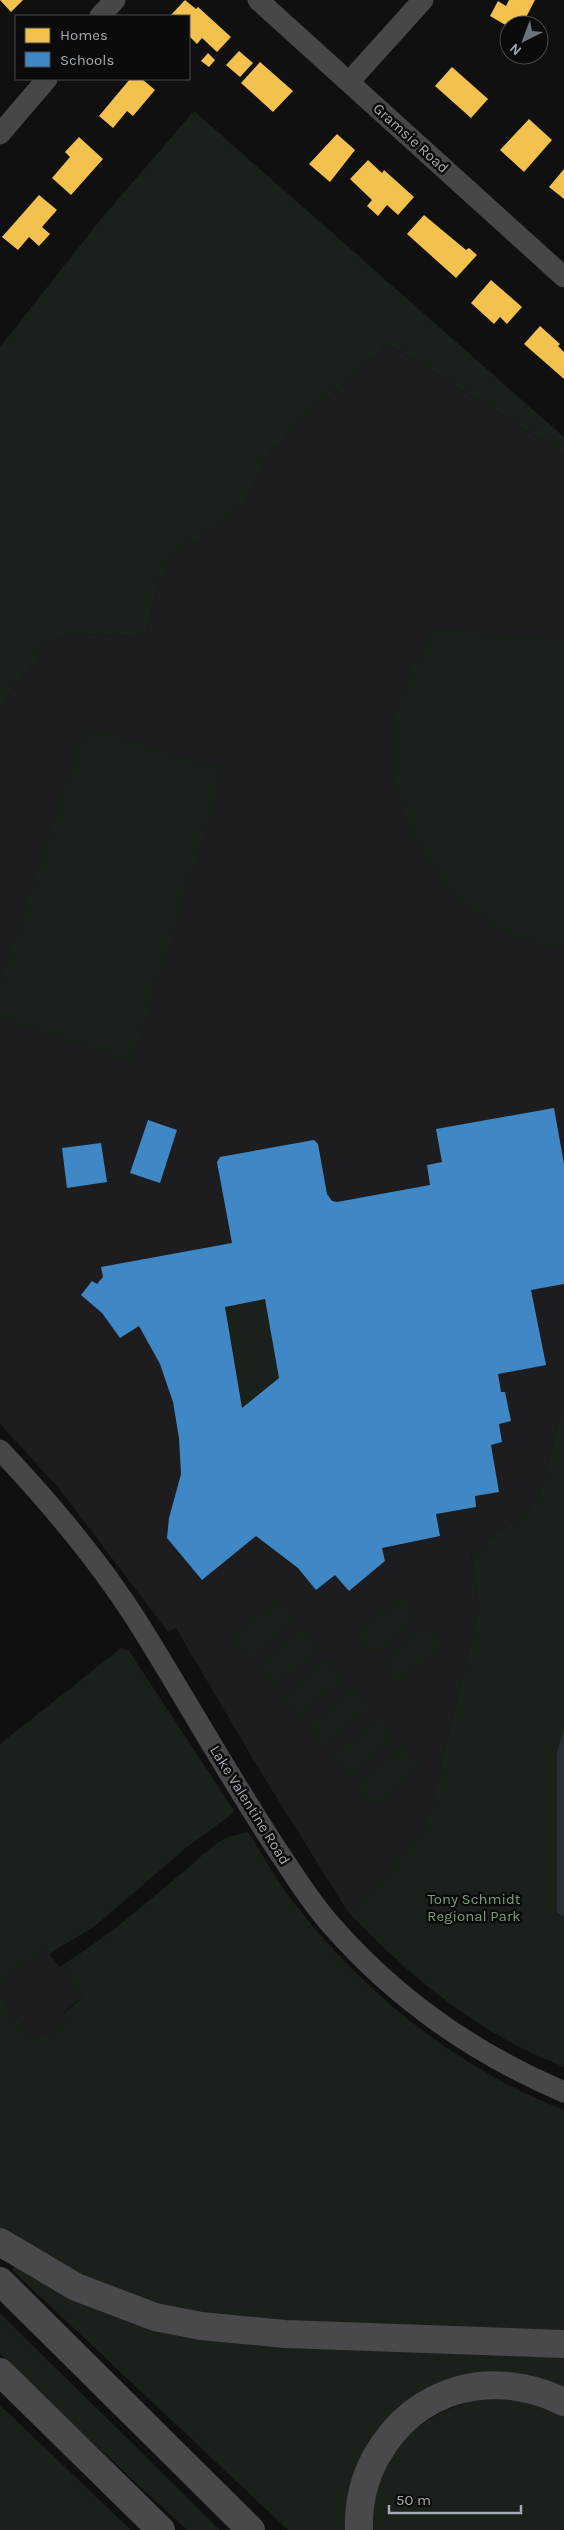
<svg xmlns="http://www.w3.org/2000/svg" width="564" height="2530" font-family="Karla,sans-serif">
	<rect width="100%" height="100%" fill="#101011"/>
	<path fill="#1d1d1f" d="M 388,344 L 564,454 L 564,1400 L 539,1495 L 530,1507 L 471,1554 L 479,1606 L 426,1829 L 348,1912 L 260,1771 L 176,1628 L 168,1632 L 58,1487 L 0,1424 L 0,707 L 47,646 L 73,633 L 134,637 L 146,632 L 157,588 L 167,567 L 186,547 L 206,535 L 245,504 L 268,454 Z
		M 45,1949 L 84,1996 L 64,2012 L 67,2017 L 43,2037 L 39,2033 L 33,2037 L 0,1997 L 0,1986 Z"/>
	<path fill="#1a211b" d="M 194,111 L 564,437 L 564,454 L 388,344 L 268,454 L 245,504 L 230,521 L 186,547 L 167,567 L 157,588 L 146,632 L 134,637 L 73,633 L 47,646 L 0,707 L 0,347 L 101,219 Z
		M 434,627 L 564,640 L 564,950 C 454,936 380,828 395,721 C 399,687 417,657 434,627 Z
		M 84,725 L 226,769 L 133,1063 L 0,1019 L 0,981 Z
		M 265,1299 L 279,1378 L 242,1408 L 225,1307 Z
		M 564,1400 L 564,2067 C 480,2035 409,1976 348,1912 L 426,1828 L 479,1606 L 471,1554 L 530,1507 L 539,1495 Z
		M 402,1594 L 421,1616 L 373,1657 L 354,1634 Z
		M 278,1598 L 297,1620 L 249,1661 L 230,1638 Z
		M 427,1623 L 446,1645 L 398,1686 L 379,1664 Z
		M 303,1627 L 322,1649 L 274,1690 L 255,1667 Z
		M 121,1648 L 129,1651 L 235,1812 L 187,1847 L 95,1926 L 49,1954 L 45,1950 L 0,1986 L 0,1744 Z
		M 328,1656 L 347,1679 L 299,1719 L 280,1697 Z
		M 354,1686 L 373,1708 L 324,1749 L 305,1726 Z
		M 379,1715 L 398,1738 L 349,1778 L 331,1756 Z
		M 403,1745 L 422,1767 L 374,1808 L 355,1785 Z
		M 248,1832 C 264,1857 279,1885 298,1908 C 367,1996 459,2069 564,2110 L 564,2338 L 154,2312 L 0,2237 L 0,1997 L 33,2037 L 39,2032 L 43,2037 L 67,2017 L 64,2013 L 83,1997 L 59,1967 C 116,1932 166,1886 217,1843 L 228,1837 Z
		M 15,2267 L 47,2286 L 73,2298 L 564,2354 L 564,2394 L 540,2384 L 411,2408 L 349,2530 L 288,2530 L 12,2270 Z
		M 0,2313 L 220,2530 L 187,2530 L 55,2408 L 0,2354 Z
		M 478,2399 C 515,2399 530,2400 564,2416 L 564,2530 L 369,2530 C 370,2485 394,2438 435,2416 C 448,2408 463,2404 478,2399 Z
		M 0,2406 L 4,2409 L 131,2530 L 0,2530 Z"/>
	<path fill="#263034" d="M 564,1729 L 564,1917 L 557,1912 L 557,1752 Z"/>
	<path fill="#f2c14e" d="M 0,0 L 23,0 L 11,12 Z
		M 185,0 L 196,9 L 198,7 L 231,37 L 217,52 L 202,38 L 197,44 L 189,36 L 189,16 L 170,16 Z
		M 509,0 L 535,0 L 522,25 L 509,27 L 490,16 L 498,1 L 506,6 Z
		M 239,51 L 253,63 L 240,77 L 226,65 Z
		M 208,53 L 215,60 L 209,67 L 201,61 Z
		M 260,62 L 293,91 L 273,112 L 241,83 Z
		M 452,67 L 488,99 L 471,118 L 435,86 Z
		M 130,79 L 142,79 L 155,90 L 133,116 L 127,111 L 113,128 L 99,116 Z
		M 529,119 L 552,140 L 524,172 L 500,150 Z
		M 337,134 L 355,150 L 330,182 L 309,164 Z
		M 79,137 L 103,159 L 71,195 L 52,178 L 70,157 L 65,152 Z
		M 368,160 L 382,173 L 384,170 L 414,197 L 398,215 L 387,205 L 378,216 L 367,206 L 372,200 L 350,179 Z
		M 564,169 L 564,199 L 549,187 Z
		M 39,195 L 57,210 L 42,227 L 50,234 L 39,246 L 29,237 L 18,250 L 2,237 Z
		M 424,215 L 466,250 L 469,248 L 477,255 L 456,278 L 407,234 Z
		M 491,280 L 522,307 L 507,324 L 500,317 L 494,324 L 471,303 Z
		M 540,326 L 560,344 L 558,346 L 564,352 L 564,379 L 524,344 Z"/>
	<path fill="#3f88c5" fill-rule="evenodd" d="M 554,1108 L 564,1164 L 564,1284 L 531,1290 L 546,1365 L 498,1374 L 501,1392 L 505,1392 L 511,1421 L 499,1424 L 502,1442 L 491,1445 L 499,1492 L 475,1496 L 476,1507 L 436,1514 L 440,1536 L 382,1548 L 385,1561 L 349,1591 L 335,1575 L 316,1590 L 298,1568 L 256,1536 L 202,1580 L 167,1538 L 169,1518 L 181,1474 L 179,1438 L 173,1402 L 160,1364 L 139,1326 L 120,1338 L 102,1313 L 81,1295 L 92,1281 L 97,1284 L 103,1277 L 101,1267 L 232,1243 L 217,1162 L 220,1157 L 314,1140 L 318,1144 L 327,1194 L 332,1201 L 337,1202 L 430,1185 L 427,1165 L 442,1162 L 436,1129 ZM 265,1299 L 279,1378 L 242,1408 L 225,1307 Z
		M 148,1120 L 177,1130 L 160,1183 L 130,1173 Z
		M 101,1143 L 107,1182 L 67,1188 L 62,1148 Z"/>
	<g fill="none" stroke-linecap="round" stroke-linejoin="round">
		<path stroke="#454749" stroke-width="21" d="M 258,0 L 564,277
			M 100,16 L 115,0
			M 349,82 L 423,0
			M 0,134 L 47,79
			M 0,1450 C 51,1504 100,1562 139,1624 C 186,1699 229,1777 278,1851 C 295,1876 311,1903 332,1926 C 395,1998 475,2054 564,2092"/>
		<path stroke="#47494b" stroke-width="28" d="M 0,2242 L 76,2287 L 155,2317 L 201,2326 L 285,2334 L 564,2344
			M 0,2281 L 251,2530
			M 0,2372 L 161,2530
			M 359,2530 C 358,2504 364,2479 376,2457 C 416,2386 493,2368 564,2402"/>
	</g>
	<g text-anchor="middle" stroke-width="5" stroke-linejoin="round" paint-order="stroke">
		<g font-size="15" fill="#a1a9b2" stroke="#0b0b0c">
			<text transform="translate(411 138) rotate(42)" y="5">Gramsie Road</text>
			<text transform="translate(250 1805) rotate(58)" y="5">Lake Valentine Road</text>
		</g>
		<g font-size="15" fill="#7c9e77" stroke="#0b0b0c">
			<text x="474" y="1904">Tony Schmidt<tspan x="474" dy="17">Regional Park</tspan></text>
		</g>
	</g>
	<rect x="15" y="15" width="175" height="65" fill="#0b0b0c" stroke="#474a4e"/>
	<rect x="25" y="28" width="25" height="15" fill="#f2c14e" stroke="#474a4e"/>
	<text x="60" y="40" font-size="15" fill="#a1a9b2">Homes</text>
	<rect x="25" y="52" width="25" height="15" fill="#3f88c5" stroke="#474a4e"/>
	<text x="60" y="65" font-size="15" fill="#a1a9b2">Schools</text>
	<g transform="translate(524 40) rotate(222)"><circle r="24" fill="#0b0b0c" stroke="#474a4e"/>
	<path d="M0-4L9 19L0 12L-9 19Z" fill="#6e737a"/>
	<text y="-8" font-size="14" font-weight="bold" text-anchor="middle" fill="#a1a9b2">N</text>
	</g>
	<path d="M389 2505v8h132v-8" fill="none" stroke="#a1a9b2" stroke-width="2.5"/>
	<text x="396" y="2505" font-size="15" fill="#a1a9b2" stroke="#0b0b0c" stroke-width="4" paint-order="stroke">50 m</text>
</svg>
